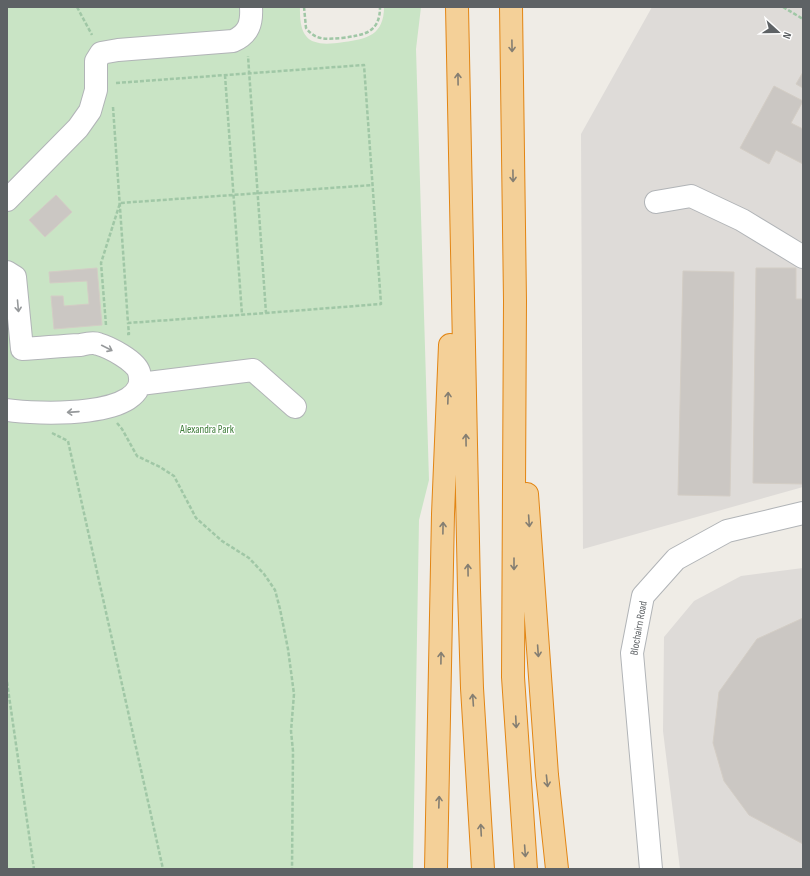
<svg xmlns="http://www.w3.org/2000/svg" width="810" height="876" font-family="'Sofia Sans Condensed',sans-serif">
	<rect width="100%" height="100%" fill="#efece6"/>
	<path fill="#dedbd8" d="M 652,7 L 803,7 L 803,487 L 583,549 L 581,134 Z
		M 803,568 L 803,869 L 680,869 L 663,731 L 664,637 L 694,601 L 741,576 Z"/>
	<path fill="#c9e4c5" d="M 7,7 L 300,7 C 299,42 312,47 344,42 C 367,39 384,35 384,7 L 421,7 L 416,49 L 429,480 L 419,520 L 413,869 L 7,869 Z"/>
	<path fill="#cbc7c3" stroke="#d3cdc5" d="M 803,72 L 803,88 L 796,84 Z
		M 774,86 L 803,101 L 791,123 L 803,129 L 803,164 L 776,150 L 769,164 L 740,148 Z
		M 56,195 L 72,212 L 45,237 L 29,220 Z
		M 97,268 L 102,325 L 54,329 L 51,296 L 63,296 L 64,306 L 89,304 L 87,281 L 50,283 L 49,272 Z
		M 756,268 L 796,268 L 796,299 L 803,299 L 803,484 L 753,483 Z
		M 683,271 L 734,272 L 730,496 L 678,495 Z
		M 803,618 L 803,844 L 749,815 L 724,781 L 713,743 L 719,692 L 757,639 Z"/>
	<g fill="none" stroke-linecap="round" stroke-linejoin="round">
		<defs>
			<path id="minor" d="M 7,200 L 78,128 L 90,111 L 96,90 L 96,61 L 101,53 L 118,50 L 233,41 C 249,34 252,23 251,7
				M 656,202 L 691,196 L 742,220 L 803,257
				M 7,272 L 15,277 L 22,349 C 41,348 60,346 80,345 C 85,344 93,342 98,344 C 109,347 136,361 139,372 C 153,420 33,414 7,410
				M 140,384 L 253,370 L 295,407
				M 651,869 L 632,653 L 643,596 L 676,559 L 727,531 L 803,513"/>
			<path id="highway" d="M 457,7 L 469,590 L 472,688 L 483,869
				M 511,7 L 515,301 L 513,677 L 526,869
				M 527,494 L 547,775 L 557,869
				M 436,869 L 443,514 L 450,345"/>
		</defs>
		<use href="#minor" stroke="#b1b4b7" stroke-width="24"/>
		<use href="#highway" stroke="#e28513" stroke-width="24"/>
		<path stroke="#a0c7a6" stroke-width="2.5" stroke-dasharray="4 2" stroke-linecap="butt" d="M 77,7 L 92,35
			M 304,7 L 306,28 C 316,41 327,39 342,38 C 364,35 380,33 380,7
			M 783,7 L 803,19
			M 225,75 L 242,315
			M 116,83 L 364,65 L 381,304 L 266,313
			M 113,107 L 128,323 L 266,313 L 248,56
			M 106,325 L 101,263 L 120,203 L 373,185
			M 127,334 L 129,334 L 128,323
			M 117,423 L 122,429 L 137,456 L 160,467 L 174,476 L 196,518 L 222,541 L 249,558 L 264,574 L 275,590 L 280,609 L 288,649 L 294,694 L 291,731 L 293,751 L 292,869
			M 52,433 L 68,441 L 163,869
			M 7,682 L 34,869"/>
		<use href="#minor" stroke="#fff" stroke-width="22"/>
		<use href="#highway" stroke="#f4d098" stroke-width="22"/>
	</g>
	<defs><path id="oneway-shaft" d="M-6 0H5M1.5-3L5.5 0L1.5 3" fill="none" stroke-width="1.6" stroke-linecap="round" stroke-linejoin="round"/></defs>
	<g stroke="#847e72">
		<use href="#oneway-shaft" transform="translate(512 46) rotate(89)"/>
		<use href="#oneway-shaft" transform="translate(458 79) rotate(-91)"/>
		<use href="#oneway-shaft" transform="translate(513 176) rotate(89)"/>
		<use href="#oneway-shaft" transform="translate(448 398) rotate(-88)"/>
		<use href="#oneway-shaft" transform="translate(466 440) rotate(-91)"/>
		<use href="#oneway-shaft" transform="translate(529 521) rotate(86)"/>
		<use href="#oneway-shaft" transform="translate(443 528) rotate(-89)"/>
		<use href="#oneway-shaft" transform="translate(514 564) rotate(90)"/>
		<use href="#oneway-shaft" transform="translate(468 570) rotate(-91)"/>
		<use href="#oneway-shaft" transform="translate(538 651) rotate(86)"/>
		<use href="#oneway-shaft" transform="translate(441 658) rotate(-89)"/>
		<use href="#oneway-shaft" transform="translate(473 700) rotate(-94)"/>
		<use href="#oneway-shaft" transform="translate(516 722) rotate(87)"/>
		<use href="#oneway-shaft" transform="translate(547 781) rotate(84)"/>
		<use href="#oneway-shaft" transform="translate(439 802) rotate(-88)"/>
		<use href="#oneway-shaft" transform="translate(481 830) rotate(-93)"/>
		<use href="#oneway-shaft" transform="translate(525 851) rotate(86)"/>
	</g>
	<g stroke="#96999b">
		<use href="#oneway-shaft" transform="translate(18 306) rotate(85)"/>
		<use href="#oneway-shaft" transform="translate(107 348) rotate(27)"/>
		<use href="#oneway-shaft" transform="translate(73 412) rotate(176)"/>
	</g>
	<g text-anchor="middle" stroke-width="3" stroke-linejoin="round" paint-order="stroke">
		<g font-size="11" fill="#417f3c" stroke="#fff">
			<text x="207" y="433">Alexandra Park</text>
		</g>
		<g font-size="11" fill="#5e6265" stroke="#fff">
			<text transform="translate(638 628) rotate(-80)" y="4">Blochairn Road</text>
		</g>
	</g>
	<rect width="810" height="876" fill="none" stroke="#5e6265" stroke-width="16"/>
	<g transform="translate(778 32) rotate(111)" stroke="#ffffff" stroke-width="3" paint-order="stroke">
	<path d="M0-3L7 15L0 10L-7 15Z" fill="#5e6265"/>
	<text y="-6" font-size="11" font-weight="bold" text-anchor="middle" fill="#5e6265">N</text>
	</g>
</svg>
